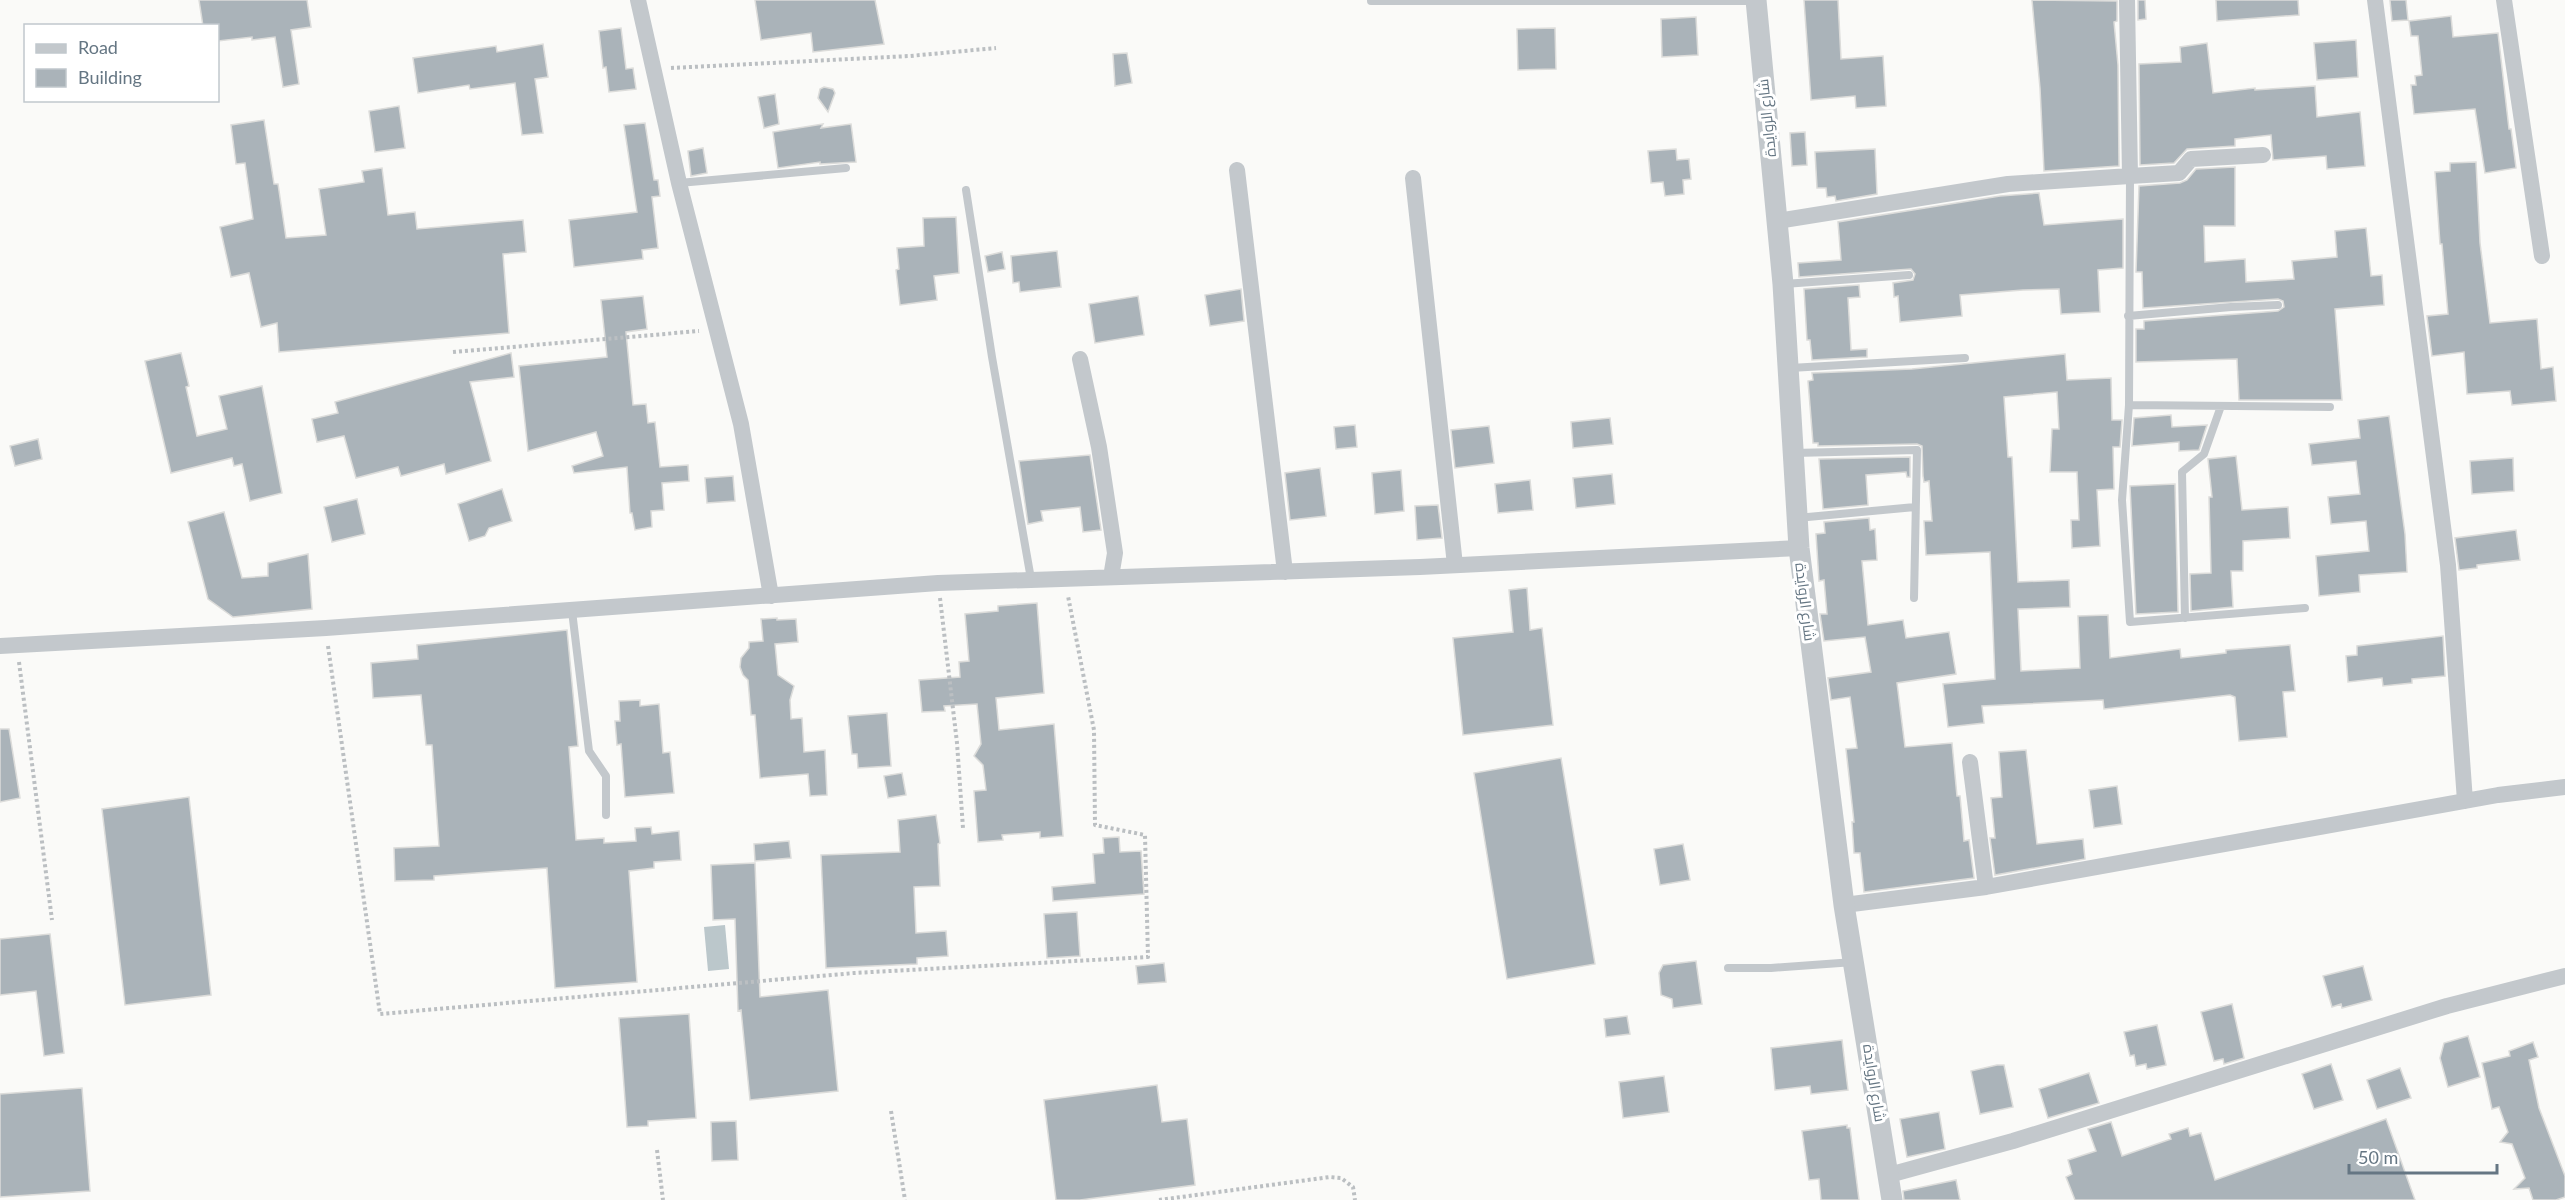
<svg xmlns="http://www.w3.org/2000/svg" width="2565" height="1200" font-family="Lato,Cairo,sans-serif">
	<rect width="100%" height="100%" fill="#fafaf8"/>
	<path fill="#bbc7cb" d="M 725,925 L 729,969 L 708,971 L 704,927 Z"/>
	<path fill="#aab3b9" stroke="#dcdcda" stroke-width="1.5" d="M 199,0 L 307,0 L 311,27 L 291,30 L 299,84 L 283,87 L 275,37 L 252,40 L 252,37 L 218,41 L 218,26 L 203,26 Z
		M 755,0 L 875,0 L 884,44 L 813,52 L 811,33 L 761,40 Z
		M 1804,0 L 1838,0 L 1841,59 L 1883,56 L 1886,106 L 1856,108 L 1855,96 L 1811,100 Z
		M 2032,0 L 2117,1 L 2117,21 L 2114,22 L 2118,65 L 2119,166 L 2044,171 L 2040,88 Z
		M 2138,0 L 2145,0 L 2146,19 L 2138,20 Z
		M 2216,0 L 2298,0 L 2299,15 L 2217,21 Z
		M 2390,0 L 2406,0 L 2408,20 L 2392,21 Z
		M 2451,16 L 2453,37 L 2498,33 L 2509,129 L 2511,129 L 2516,168 L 2485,173 L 2475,109 L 2414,114 L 2411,85 L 2416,85 L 2415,76 L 2422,75 L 2418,36 L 2411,36 L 2409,21 Z
		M 1696,17 L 1698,55 L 1662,57 L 1661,19 Z
		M 621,28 L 626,69 L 633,68 L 636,89 L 609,92 L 606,67 L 603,68 L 599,31 Z
		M 1555,28 L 1556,69 L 1518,70 L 1517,29 Z
		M 2356,40 L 2358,77 L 2317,80 L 2314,43 Z
		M 2207,43 L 2213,93 L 2255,88 L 2255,90 L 2315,86 L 2317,117 L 2360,112 L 2365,166 L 2327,169 L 2326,156 L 2273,160 L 2271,135 L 2235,139 L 2235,146 L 2187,149 L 2174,163 L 2140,165 L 2139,64 L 2181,62 L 2180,47 Z
		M 543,44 L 548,77 L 535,79 L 543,133 L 522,135 L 515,83 L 470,89 L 469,85 L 418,93 L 413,58 L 496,46 L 497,52 Z
		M 1127,53 L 1132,83 L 1115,86 L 1113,54 Z
		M 824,87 L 833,89 L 835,93 L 828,112 L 818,98 L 820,89 Z
		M 775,94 L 779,124 L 764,128 L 758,97 Z
		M 399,106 L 405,148 L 375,152 L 369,111 Z
		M 264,120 L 274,184 L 278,184 L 286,238 L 326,235 L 319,189 L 364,182 L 362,171 L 382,168 L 388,215 L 415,212 L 417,229 L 523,220 L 526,252 L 503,254 L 509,333 L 279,352 L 277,323 L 261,327 L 249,273 L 231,277 L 220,227 L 253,219 L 245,163 L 236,164 L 231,125 Z
		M 645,123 L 654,180 L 658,180 L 660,196 L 652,197 L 658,248 L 642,250 L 643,259 L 574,267 L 569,220 L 637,212 L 624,125 Z
		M 823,124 L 821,128 L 851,124 L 856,162 L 820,164 L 820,162 L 778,168 L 773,132 Z
		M 1805,132 L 1807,165 L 1792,166 L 1790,133 Z
		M 703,148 L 707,173 L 691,176 L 688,151 Z
		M 1676,149 L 1677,160 L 1689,159 L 1691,179 L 1683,180 L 1684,194 L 1665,196 L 1663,182 L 1651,183 L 1648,151 Z
		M 1875,149 L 1877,194 L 1836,201 L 1835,196 L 1827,197 L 1826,188 L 1817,188 L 1815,152 Z
		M 2476,162 L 2480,243 L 2490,323 L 2537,319 L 2541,369 L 2553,367 L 2556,401 L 2512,405 L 2510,391 L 2467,394 L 2464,352 L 2432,356 L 2427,316 L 2448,314 L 2442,244 L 2440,244 L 2435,172 L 2450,171 L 2450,163 Z
		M 2235,167 L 2235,226 L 2204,226 L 2205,262 L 2245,259 L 2246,282 L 2294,279 L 2292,261 L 2337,257 L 2335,231 L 2366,228 L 2371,276 L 2382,275 L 2384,305 L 2335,309 L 2342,400 L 2239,400 L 2237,359 L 2136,362 L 2136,329 L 2144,329 L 2144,321 L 2278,311 L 2284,307 L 2283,301 L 2278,299 L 2143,308 L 2142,272 L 2136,272 L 2139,186 L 2180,183 L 2187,180 L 2196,169 Z
		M 2039,193 L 2044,225 L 2123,219 L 2123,268 L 2098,270 L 2100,312 L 2061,314 L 2059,289 L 2023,290 L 1960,295 L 1962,316 L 1900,322 L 1898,296 L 1894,297 L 1893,283 L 1913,280 L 1915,274 L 1911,269 L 1799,277 L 1798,263 L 1841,260 L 1838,222 L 2000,196 Z
		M 956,217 L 959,273 L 934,276 L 937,300 L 900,305 L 896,270 L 899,269 L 897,248 L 924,246 L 923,218 Z
		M 1057,251 L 1061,287 L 1020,292 L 1019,282 L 1013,283 L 1011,256 Z
		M 1002,252 L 1005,269 L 988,272 L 985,256 Z
		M 1859,285 L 1860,297 L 1848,298 L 1851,350 L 1867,349 L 1867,357 L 1812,360 L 1810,340 L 1807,340 L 1804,289 Z
		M 1241,289 L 1244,321 L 1210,326 L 1205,295 Z
		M 643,296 L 647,329 L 626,332 L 633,405 L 646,404 L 648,423 L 655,422 L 660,467 L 688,465 L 689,481 L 662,483 L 664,510 L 651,511 L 652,527 L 635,530 L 632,513 L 630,513 L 627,467 L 574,473 L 572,466 L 603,456 L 596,432 L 528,451 L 519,366 L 607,357 L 601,300 Z
		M 1138,296 L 1144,335 L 1095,343 L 1089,304 Z
		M 181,353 L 189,386 L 186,387 L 197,436 L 227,429 L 219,396 L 262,386 L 282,493 L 250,501 L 242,464 L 234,466 L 232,458 L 171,473 L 145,361 Z
		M 511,353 L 514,377 L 470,382 L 491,461 L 446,474 L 444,464 L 401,476 L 398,467 L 356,478 L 344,436 L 317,442 L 312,419 L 338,413 L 335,402 Z
		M 2065,354 L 2067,380 L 2111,378 L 2112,420 L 2122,420 L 2120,447 L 2113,447 L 2114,489 L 2097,490 L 2100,546 L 2072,548 L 2071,520 L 2079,520 L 2077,472 L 2050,472 L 2052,429 L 2059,429 L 2057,392 L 2004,397 L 2008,457 L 2012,457 L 2018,582 L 2069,580 L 2070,607 L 2018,609 L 2021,671 L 2080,668 L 2078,616 L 2108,615 L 2110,658 L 2180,649 L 2181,658 L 2226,653 L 2226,650 L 2290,645 L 2295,691 L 2283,692 L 2287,737 L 2239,741 L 2235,697 L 2230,695 L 2104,709 L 2103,700 L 1982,706 L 1984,723 L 1948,727 L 1943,684 L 1995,679 L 1990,552 L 1926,555 L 1924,521 L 1932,521 L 1929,481 L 1924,482 L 1923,476 L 1922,446 L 1917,444 L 1818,446 L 1818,443 L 1813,443 L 1808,381 L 1813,380 L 1812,373 L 1912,369 Z
		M 2171,415 L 2172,427 L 2207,425 L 2199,450 L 2179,451 L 2179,442 L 2132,446 L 2134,418 Z
		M 2389,416 L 2405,534 L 2407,572 L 2359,575 L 2360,592 L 2319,596 L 2316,556 L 2369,551 L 2366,521 L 2331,524 L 2328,497 L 2360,494 L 2356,461 L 2312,465 L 2309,444 L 2360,438 L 2358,420 Z
		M 1610,418 L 1613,444 L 1573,448 L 1571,422 Z
		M 1355,425 L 1357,447 L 1336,449 L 1334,427 Z
		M 1489,426 L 1494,463 L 1455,468 L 1451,430 Z
		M 38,439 L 42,459 L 15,466 L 10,446 Z
		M 1090,455 L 1101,530 L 1083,532 L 1080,507 L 1041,511 L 1043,521 L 1028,524 L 1019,461 Z
		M 2236,456 L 2242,510 L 2288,507 L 2290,538 L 2243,541 L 2243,571 L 2231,571 L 2233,607 L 2191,611 L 2190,574 L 2211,573 L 2209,497 L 2212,497 L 2208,459 Z
		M 1910,457 L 1910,477 L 1907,477 L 1906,472 L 1866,475 L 1868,505 L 1823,509 L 1819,459 Z
		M 2513,458 L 2514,491 L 2472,494 L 2470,461 Z
		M 1320,468 L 1326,516 L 1290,520 L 1285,473 Z
		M 1401,470 L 1404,511 L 1375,514 L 1372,473 Z
		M 1612,474 L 1615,504 L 1576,508 L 1573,478 Z
		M 733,476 L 735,501 L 707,503 L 705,478 Z
		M 1530,480 L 1533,510 L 1498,513 L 1495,484 Z
		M 2175,484 L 2178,612 L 2136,614 L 2130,486 Z
		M 502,489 L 512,521 L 489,528 L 485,536 L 469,541 L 458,504 Z
		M 357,499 L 365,534 L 332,542 L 324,507 Z
		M 1438,505 L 1442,538 L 1417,540 L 1415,506 Z
		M 224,512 L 242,578 L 268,576 L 268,563 L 308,554 L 312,609 L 233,617 L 208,599 L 188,522 Z
		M 1869,518 L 1870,530 L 1875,529 L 1877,560 L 1862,561 L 1868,625 L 1903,620 L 1906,638 L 1949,632 L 1956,674 L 1897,683 L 1905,747 L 1952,743 L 1957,796 L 1960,796 L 1964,841 L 1969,840 L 1974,878 L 1864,892 L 1860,853 L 1854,853 L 1852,822 L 1854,822 L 1846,749 L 1857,748 L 1850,697 L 1831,700 L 1828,678 L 1871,672 L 1865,637 L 1824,641 L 1820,614 L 1827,614 L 1824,580 L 1819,581 L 1816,534 L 1825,533 L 1824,522 Z
		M 2516,530 L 2520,560 L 2477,565 L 2477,568 L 2459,570 L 2455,538 Z
		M 1527,588 L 1530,630 L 1542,628 L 1553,725 L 1463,735 L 1453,638 L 1513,632 L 1509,590 Z
		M 1037,603 L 1044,693 L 996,698 L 999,730 L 1054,724 L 1063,836 L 1040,838 L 1040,832 L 1002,835 L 1003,840 L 978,842 L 974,791 L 986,790 L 983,765 L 974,756 L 981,744 L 977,704 L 944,706 L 945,711 L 922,712 L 919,680 L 960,677 L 959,662 L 969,661 L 965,614 L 998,611 L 998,606 Z
		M 777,618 L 777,620 L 796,619 L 798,642 L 775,644 L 778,675 L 794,686 L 790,700 L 791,719 L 802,718 L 804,752 L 825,750 L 827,795 L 810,796 L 808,774 L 760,778 L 755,715 L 751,715 L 748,680 L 743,675 L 740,667 L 741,658 L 749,648 L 749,642 L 763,641 L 761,619 Z
		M 567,630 L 578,746 L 569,747 L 576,840 L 604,838 L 604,843 L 636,841 L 635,828 L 651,827 L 652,834 L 679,831 L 681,860 L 654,862 L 654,868 L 629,871 L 637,982 L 555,988 L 547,868 L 434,876 L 434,880 L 395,881 L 394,848 L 439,846 L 432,745 L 426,745 L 421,695 L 373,698 L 371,663 L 418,659 L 417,645 Z
		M 2443,636 L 2445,676 L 2412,679 L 2412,683 L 2383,686 L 2382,678 L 2348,682 L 2346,656 L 2357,655 L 2357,646 Z
		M 640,700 L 640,706 L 659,704 L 663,753 L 670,752 L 674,793 L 625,797 L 621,744 L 617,745 L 615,721 L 620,721 L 619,701 Z
		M 887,713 L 891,766 L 858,768 L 857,754 L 852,754 L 848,716 Z
		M 0,729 L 9,729 L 20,798 L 0,802 Z
		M 2026,750 L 2037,844 L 2083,839 L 2085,859 L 1995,875 L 1990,838 L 1995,838 L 1991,798 L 2002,797 L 1999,752 Z
		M 1561,758 L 1595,964 L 1507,979 L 1474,773 Z
		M 902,773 L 906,795 L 888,798 L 884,776 Z
		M 2117,786 L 2122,824 L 2094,828 L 2089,790 Z
		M 189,797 L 211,995 L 125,1005 L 102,809 Z
		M 936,815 L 940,843 L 938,844 L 940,886 L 914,887 L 916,933 L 946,931 L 948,956 L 917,958 L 917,964 L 826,968 L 821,855 L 900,852 L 898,820 Z
		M 1119,837 L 1120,852 L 1141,851 L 1144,894 L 1053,901 L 1052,887 L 1095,883 L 1093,854 L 1104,853 L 1103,838 Z
		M 789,841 L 791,858 L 755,861 L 754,844 Z
		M 1683,844 L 1690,880 L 1660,885 L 1654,849 Z
		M 755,863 L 760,997 L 828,990 L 838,1091 L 750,1100 L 741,1010 L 738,1011 L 735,919 L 713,920 L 711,865 Z
		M 1077,912 L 1080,956 L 1047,958 L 1044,914 Z
		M 50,934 L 64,1053 L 44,1056 L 36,991 L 0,995 L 0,939 Z
		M 1696,961 L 1702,1004 L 1673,1008 L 1672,999 L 1661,995 L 1659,973 L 1663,965 Z
		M 1164,963 L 1166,982 L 1138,984 L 1136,966 Z
		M 2363,966 L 2372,1000 L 2342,1008 L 2341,1004 L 2332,1007 L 2323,976 Z
		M 2232,1004 L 2244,1058 L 2224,1064 L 2223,1059 L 2214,1061 L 2201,1012 Z
		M 689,1014 L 696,1118 L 648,1121 L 648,1126 L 627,1127 L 619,1018 Z
		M 1627,1016 L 1630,1034 L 1606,1037 L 1604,1019 Z
		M 2157,1025 L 2166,1065 L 2147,1069 L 2146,1064 L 2136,1066 L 2134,1055 L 2130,1056 L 2124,1032 Z
		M 2468,1036 L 2480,1077 L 2448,1087 L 2440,1058 L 2444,1043 Z
		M 1842,1040 L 1848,1090 L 1811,1094 L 1810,1086 L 1775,1090 L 1771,1048 Z
		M 2533,1042 L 2538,1057 L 2529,1060 L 2539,1108 L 2565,1176 L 2565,1197 L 2556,1200 L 2533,1200 L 2529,1188 L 2514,1189 L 2525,1178 L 2512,1144 L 2500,1142 L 2508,1132 L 2499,1107 L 2492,1109 L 2482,1063 L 2510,1056 L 2509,1051 Z
		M 2331,1064 L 2343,1100 L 2314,1109 L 2302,1074 Z
		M 1997,1065 L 2004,1065 L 2013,1107 L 1980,1114 L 1971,1071 Z
		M 2400,1068 L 2411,1098 L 2377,1109 L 2367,1080 Z
		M 2089,1073 L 2099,1103 L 2048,1118 L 2039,1089 Z
		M 1664,1076 L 1669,1112 L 1623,1118 L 1619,1082 Z
		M 1157,1085 L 1162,1122 L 1187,1119 L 1195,1185 L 1080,1200 L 1056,1200 L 1044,1100 Z
		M 82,1088 L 90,1191 L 0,1197 L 0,1094 Z
		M 1939,1112 L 1945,1149 L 1907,1157 L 1900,1119 Z
		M 2386,1119 L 2415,1200 L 2075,1200 L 2066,1177 L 2072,1174 L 2068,1160 L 2096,1151 L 2088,1129 L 2111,1122 L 2122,1156 L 2171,1139 L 2169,1134 L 2188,1128 L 2190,1136 L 2201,1133 L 2215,1180 Z
		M 736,1121 L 738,1160 L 712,1161 L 711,1122 Z
		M 1847,1125 L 1847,1128 L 1850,1128 L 1859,1200 L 1821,1200 L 1819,1179 L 1809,1180 L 1802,1131 Z
		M 1956,1180 L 1960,1200 L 1904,1200 L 1903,1191 Z"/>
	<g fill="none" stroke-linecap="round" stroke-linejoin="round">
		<path stroke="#bbbfc2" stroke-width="4" stroke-dasharray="3 3" stroke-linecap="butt" d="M 671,68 L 910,56 L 996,48
			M 453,352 L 699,331
			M 940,598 L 957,743 L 963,828
			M 328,646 L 380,1014 L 854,973 L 1148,957 L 1145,835 L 1095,825 L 1094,730 L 1068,596
			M 19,662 L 52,920
			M 891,1111 L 905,1200
			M 657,1150 L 663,1200
			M 1159,1200 L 1330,1177 L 1341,1178 L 1353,1187 L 1355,1200"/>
		<path stroke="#c3c8cc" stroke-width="8" d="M 1371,1 L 1756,1
			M 2130,176 L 2129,405 L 2122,500 L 2130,622 L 2305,608
			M 679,183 L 846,168
			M 966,190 L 992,357 L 1031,579
			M 1784,284 L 1909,275
			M 2128,316 L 2231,307 L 2278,305
			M 1790,368 L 1965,358
			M 2129,405 L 2330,407
			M 1794,453 L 1917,450 L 1914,598
			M 1797,518 L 1915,507
			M 572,611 L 589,751 L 606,776 L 606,815
			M 2185,618 L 2182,472 L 2204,454 L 2221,406
			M 1728,968 L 1771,968 L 1854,962"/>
		<path stroke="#c3c8cc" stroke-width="16" d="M 638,0 L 679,183 L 741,424 L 771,596
			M 2375,0 L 2448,565 L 2465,801
			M 2504,0 L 2542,256
			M 1237,170 L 1285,572
			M 2130,176 L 2179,173 L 2191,159 L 2263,155
			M 1413,178 L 1455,565
			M 1777,221 L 2008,184 L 2130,176 L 2127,0
			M 1080,359 L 1099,447 L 1115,553 L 1111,577
			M 0,646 L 326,628 L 938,583 L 1420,567 L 1799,548
			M 1970,762 L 1986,887
			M 1844,905 L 1986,887 L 2498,795 L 2565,787
			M 1889,1175 L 2013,1141 L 2447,1006 L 2565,976"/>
		<path stroke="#c3c8cc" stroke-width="21" d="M 1756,0 L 1783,284 L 1799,548 L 1844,905 L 1892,1200"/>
	</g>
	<g text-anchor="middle" stroke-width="6" stroke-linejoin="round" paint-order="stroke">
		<g font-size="15" fill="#657683" stroke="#fff">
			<text transform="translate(1767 118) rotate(-96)" y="5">شارع الروايدة</text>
			<text transform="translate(1805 602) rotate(83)" y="5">شارع الروايدة</text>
			<text transform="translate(1874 1083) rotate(81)" y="5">شارع الروايدة</text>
		</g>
	</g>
	<rect x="24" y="24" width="195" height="78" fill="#ffffff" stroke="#c1c8cd" stroke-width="1.5"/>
	<rect x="36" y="44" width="30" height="9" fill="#c3c8cc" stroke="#c1c8cd" stroke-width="1.5"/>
	<text x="78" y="54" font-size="18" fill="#657683">Road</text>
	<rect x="36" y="69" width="30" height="18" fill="#aab3b9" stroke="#c1c8cd" stroke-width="1.5"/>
	<text x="78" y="84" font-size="18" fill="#657683">Building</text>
	<path d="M2349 1164v9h148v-9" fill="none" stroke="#657683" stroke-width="3"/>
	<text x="2358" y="1164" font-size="18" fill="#657683" stroke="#ffffff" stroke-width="4.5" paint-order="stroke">50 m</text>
</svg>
